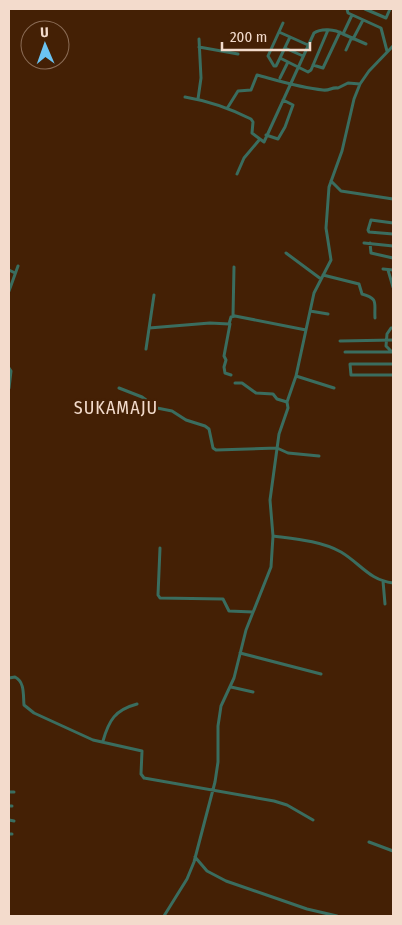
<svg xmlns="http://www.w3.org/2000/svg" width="402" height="925" font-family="'Fira Sans Condensed',sans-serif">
	<rect width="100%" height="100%" fill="#442005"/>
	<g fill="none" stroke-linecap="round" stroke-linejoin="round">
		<path stroke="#3a6d5f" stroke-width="3" d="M 347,9 L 348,13 L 381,28 L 387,51
			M 365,9 L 386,18 L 390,9
			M 279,32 L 308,45
			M 343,34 L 366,44
			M 290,37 L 280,58 L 308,72 L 311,70 L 328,30
			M 353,39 L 363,20
			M 199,47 L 238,54
			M 285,48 L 303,56
			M 346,50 L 351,39
			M 280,58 L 276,66 L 274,66 L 268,56 L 283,23
			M 313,65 L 323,68 L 340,32
			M 280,78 L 288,62
			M 185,97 C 209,101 229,108 251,119 L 253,122 L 252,133 L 264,142 L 314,33 C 321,28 335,29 343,34 L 352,15
			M 198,99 L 201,78 L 199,39
			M 228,107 L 238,91 L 251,90 L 257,75 C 279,81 301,88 323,90 C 330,91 331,87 338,88 L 348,83 L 360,84
			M 266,135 L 278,139 L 285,127 L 293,105 L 283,100
			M 237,174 L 244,158 L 260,139
			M 331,181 L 341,191 L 393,199
			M 393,223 L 371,220 L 368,230 L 369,232 L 393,234
			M 364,243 L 393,246
			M 370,243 L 371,253 L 393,258
			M 286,253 L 321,279
			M 383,269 L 393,270
			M 9,270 L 15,273
			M 388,270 L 393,287
			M 323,275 L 359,284 L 362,294 C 379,299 374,302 375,318
			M 9,291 L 18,266
			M 310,311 L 328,314
			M 233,316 L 234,267
			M 230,324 L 224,356 L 226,360 L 224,367 L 225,373 L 231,375
			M 149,328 L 210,323 L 229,324 L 231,317 L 235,316 L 306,330
			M 340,341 L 393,340
			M 146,349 L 154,295
			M 391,351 L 386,346 L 387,334 L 391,328 L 393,328
			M 345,352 L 393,352
			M 393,364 L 350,364 L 351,375 L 393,375
			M 9,368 L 11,371 L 9,388
			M 296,376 L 334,388
			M 235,383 L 242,383 L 256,393 L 273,394 L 277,399 L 287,402
			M 119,388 L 142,397 L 157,408 L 172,411 L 186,420 L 205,426 L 209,429 L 213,448 L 216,450 L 277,448 L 288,453 L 319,456
			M 273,536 C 296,539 321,541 341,552 C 361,564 369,580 393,583
			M 160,548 L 158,595 L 160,598 L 223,599 L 229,611 L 253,612
			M 383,581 L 385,604
			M 240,653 L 321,674
			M 9,678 L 15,677 C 25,682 23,695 24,705 L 34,713 L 93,740 L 142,751 L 141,774 L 144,778 L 274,801 L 287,805 L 313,820
			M 231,687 L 253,692
			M 103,741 C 109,720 115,710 137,704
			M 9,792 L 14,792
			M 9,806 L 12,806
			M 9,820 L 14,821
			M 9,834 L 12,834
			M 369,842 L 393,851
			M 195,857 L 207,871 L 226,881 L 307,909 L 337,916
			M 164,916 L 187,879 L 194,862 L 215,782 L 218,762 L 218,726 L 221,706 L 234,678 L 246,630 L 271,567 L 273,536 L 270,500 L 279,434 L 288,408 L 287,402 L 296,376 L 314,293 L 331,260 L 326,228 L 329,187 L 342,151 L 354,99 L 360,84 L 369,71 L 393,46"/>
	</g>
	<g text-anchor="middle" stroke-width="4.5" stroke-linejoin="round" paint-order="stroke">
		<g font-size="18" letter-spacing="1" fill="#f3dbcc" stroke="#442005">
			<text x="116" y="414">SUKAMAJU</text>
		</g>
	</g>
	<rect width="402" height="925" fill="none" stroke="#f3dbcc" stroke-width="20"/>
	<g transform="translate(45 45) rotate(358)"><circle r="24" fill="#442005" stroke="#8a6b55"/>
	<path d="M0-4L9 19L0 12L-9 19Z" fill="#6bc3f2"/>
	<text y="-8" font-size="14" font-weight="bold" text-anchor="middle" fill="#f3dbcc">U</text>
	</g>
	<path d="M222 42v8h88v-8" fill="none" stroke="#f3dbcc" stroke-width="2.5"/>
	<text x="230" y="42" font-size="15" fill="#f3dbcc" stroke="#442005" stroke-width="4" paint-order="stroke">200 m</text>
</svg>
